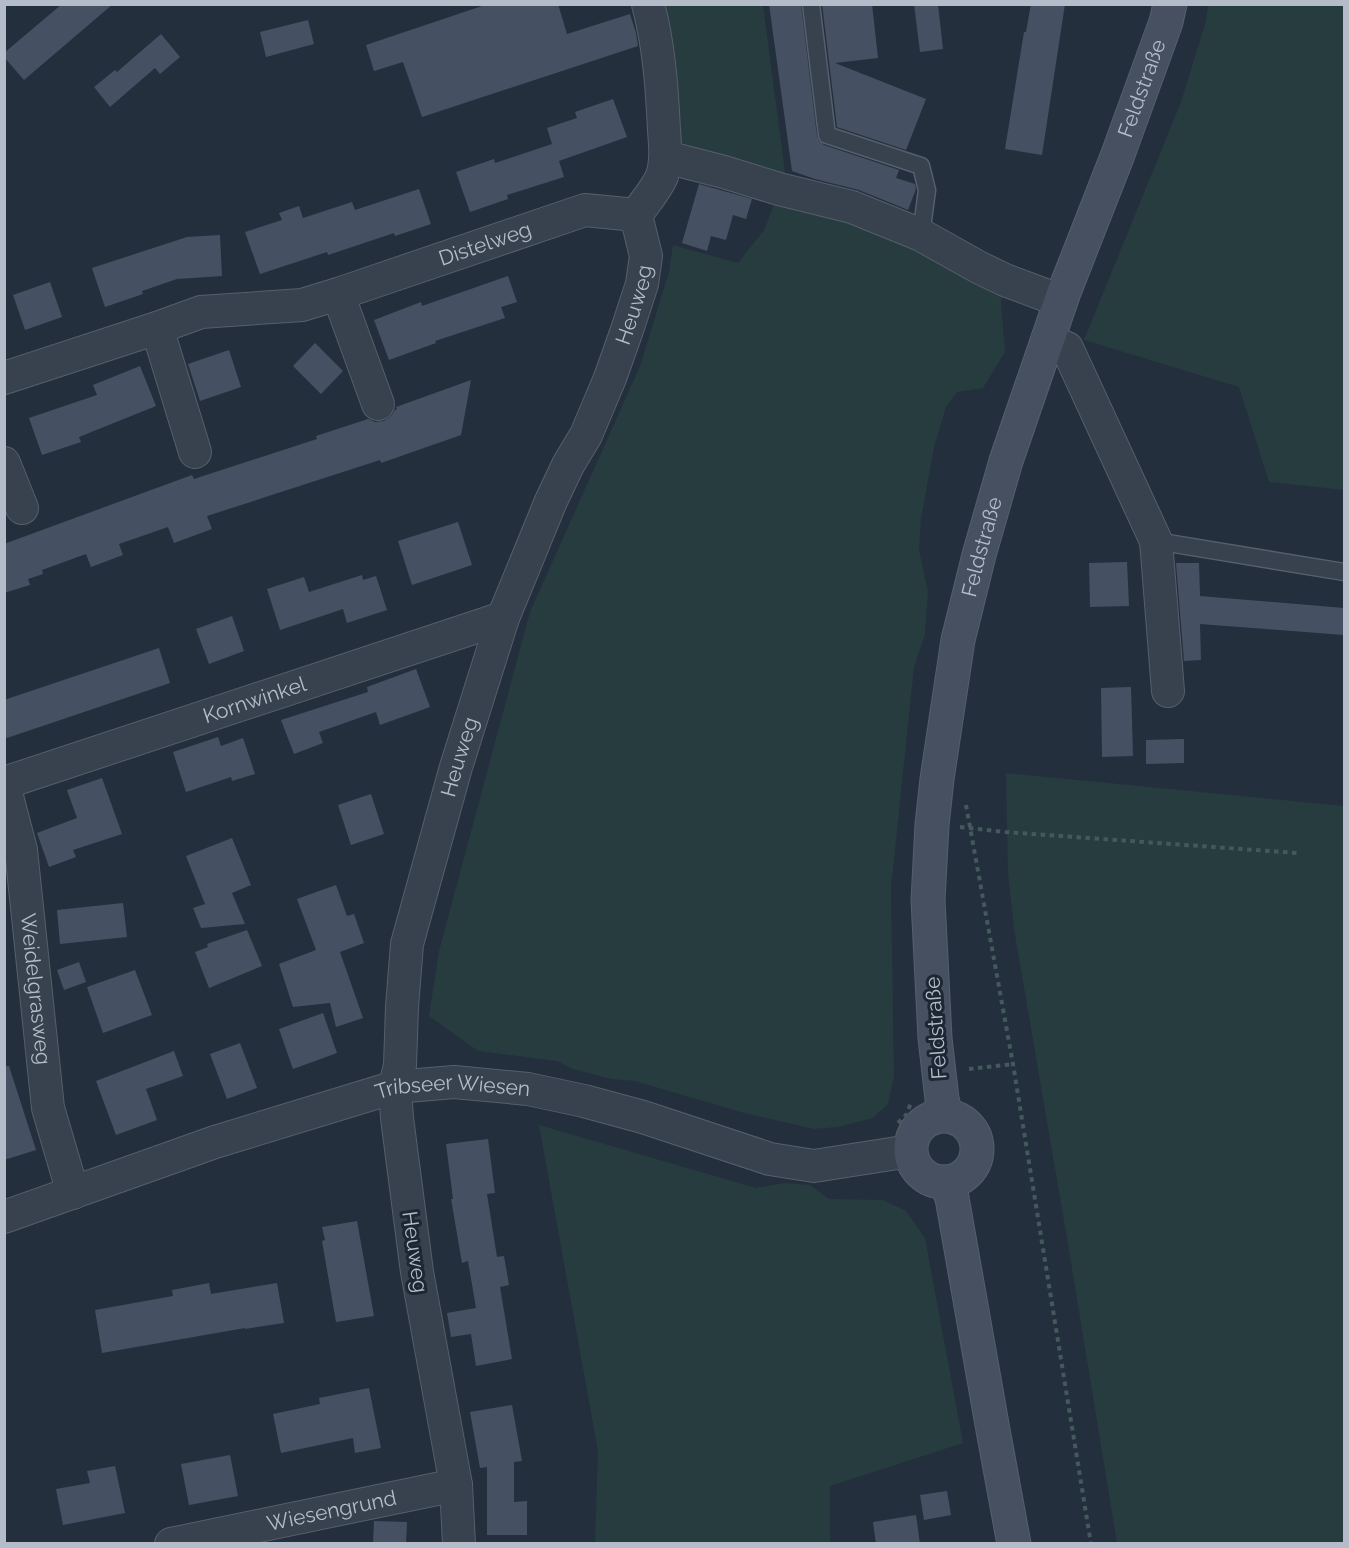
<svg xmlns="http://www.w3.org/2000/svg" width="1349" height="1548" font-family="Raleway,sans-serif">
	<rect width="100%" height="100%" fill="#242f3e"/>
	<path fill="#263c3f" d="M 662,5 L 763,5 L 786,180 L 689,152 L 685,144 L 677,142 Z
		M 1208,5 L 1344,5 L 1344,490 L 1269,482 L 1239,387 L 1084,340 L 1181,102 L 1206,21 Z
		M 777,197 L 927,250 L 1004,288 L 1001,303 L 1005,352 L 983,388 L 957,392 L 946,407 L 934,447 L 921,519 L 919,550 L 928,592 L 925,634 L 914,667 L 891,888 L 894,1076 L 888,1104 L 873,1118 L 838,1127 L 814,1129 L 744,1113 L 635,1081 L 611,1079 L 573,1069 L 557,1061 L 478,1051 L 429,1016 L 439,951 L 530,612 L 640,366 L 669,272 L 673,245 L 738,263 L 764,230 Z
		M 1006,773 L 1344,806 L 1344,1543 L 1117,1543 L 1068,1244 L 1014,929 L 1008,872 Z
		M 539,1125 L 756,1188 L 785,1183 L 810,1185 L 829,1199 L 883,1200 L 906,1211 L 925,1238 L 963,1443 L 830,1486 L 830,1543 L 595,1543 L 598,1451 Z"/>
	<path fill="#455162" d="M 62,4 L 113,4 L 24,80 L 4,57 L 4,53 Z
		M 488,4 L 558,4 L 567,34 L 630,14 L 636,33 L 638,46 L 422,117 L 403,62 L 374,71 L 366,45 Z
		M 769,4 L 801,4 L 817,136 L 819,141 L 824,145 L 899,170 L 896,178 L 915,184 L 916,189 L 908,210 L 859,190 L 815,179 L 792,171 Z
		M 822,4 L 872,4 L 878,58 L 835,63 L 926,99 L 906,150 L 837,127 Z
		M 914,4 L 938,4 L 943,49 L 920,52 Z
		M 1031,4 L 1065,4 L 1042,155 L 1005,149 L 1024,32 L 1026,32 Z
		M 308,20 L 314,44 L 266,57 L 260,32 Z
		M 161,34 L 180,57 L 160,74 L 155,68 L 110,107 L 94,87 L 115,70 L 117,72 Z
		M 613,99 L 627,137 L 559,161 L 564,177 L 507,195 L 508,199 L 470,212 L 456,172 L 494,159 L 495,163 L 552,144 L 547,128 L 577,118 L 575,112 Z
		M 699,184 L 752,199 L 746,219 L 733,215 L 726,240 L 711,236 L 707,251 L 682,243 Z
		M 419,189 L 431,224 L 395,236 L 394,233 L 328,255 L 327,252 L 260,274 L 245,232 L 282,220 L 279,213 L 299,206 L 303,218 L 352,202 L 355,210 Z
		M 220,235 L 222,276 L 177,279 L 142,291 L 143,294 L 105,307 L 92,268 L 187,237 Z
		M 508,276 L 517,302 L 501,307 L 505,318 L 435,341 L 436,343 L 389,360 L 374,320 L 421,302 L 422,306 Z
		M 50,282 L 62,317 L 25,330 L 13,295 Z
		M 315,343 L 343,371 L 321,394 L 293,366 Z
		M 229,350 L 241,387 L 200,401 L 188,364 Z
		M 140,366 L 156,406 L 79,437 L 81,442 L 42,455 L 29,418 L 97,395 L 93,385 Z
		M 471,380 L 461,435 L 381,463 L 380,460 L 207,516 L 212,529 L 174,543 L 168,527 L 119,544 L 123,555 L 91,567 L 86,554 L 42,570 L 43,574 L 28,579 L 30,585 L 4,593 L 4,544 L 192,475 L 194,479 L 317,439 L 316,436 L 368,419 L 375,422 L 384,421 L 391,416 L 395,410 L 397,409 L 396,407 Z
		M 458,522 L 472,565 L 412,585 L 398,541 Z
		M 1127,562 L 1129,606 L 1090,607 L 1089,563 Z
		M 1176,563 L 1199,563 L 1200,596 L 1344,608 L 1344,635 L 1200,624 L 1201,660 L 1184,661 Z
		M 362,575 L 363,580 L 376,576 L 387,610 L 347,623 L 343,609 L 280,630 L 267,589 L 304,577 L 309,592 Z
		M 232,616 L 244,651 L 209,664 L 196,629 Z
		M 159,648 L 170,683 L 4,739 L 4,700 Z
		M 416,669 L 430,707 L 380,725 L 376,712 L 319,732 L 323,743 L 294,754 L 281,720 L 368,692 L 367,687 Z
		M 1131,687 L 1133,756 L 1102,757 L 1101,688 Z
		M 218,737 L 221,746 L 243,738 L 255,774 L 232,781 L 231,777 L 186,792 L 173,752 Z
		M 1184,739 L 1184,763 L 1146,764 L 1146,740 Z
		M 102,778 L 122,834 L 73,850 L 76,857 L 49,867 L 37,833 L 77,818 L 67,790 Z
		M 371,794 L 384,834 L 351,845 L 338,805 Z
		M 232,838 L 251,885 L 232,893 L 245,924 L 201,928 L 193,908 L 205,904 L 186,856 Z
		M 336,885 L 347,916 L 354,914 L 364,943 L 340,952 L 363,1018 L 336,1027 L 330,1003 L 293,1007 L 279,964 L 316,950 L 297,899 Z
		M 123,903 L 127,937 L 60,944 L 57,910 Z
		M 247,930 L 262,966 L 209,988 L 195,952 L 208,947 L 207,944 Z
		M 79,962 L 86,982 L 64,990 L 57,970 Z
		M 135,970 L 152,1015 L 103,1033 L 87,987 Z
		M 323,1013 L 337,1053 L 293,1069 L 279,1029 Z
		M 240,1043 L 257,1088 L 227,1099 L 210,1054 Z
		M 174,1051 L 183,1076 L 146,1089 L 157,1120 L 116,1135 L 96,1081 Z
		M 4,1066 L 9,1066 L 36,1150 L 4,1160 Z
		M 488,1139 L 495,1193 L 487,1194 L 497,1257 L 504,1256 L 509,1285 L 500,1287 L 512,1359 L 476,1366 L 471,1334 L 451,1337 L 447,1313 L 476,1308 L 468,1261 L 462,1263 L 451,1199 L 453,1199 L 446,1144 Z
		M 357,1221 L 374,1316 L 336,1322 L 322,1241 L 325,1240 L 322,1227 Z
		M 209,1283 L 211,1294 L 277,1283 L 284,1323 L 245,1329 L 245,1328 L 102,1353 L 95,1310 L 173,1296 L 172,1290 Z
		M 369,1388 L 381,1448 L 355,1453 L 353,1438 L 281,1453 L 273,1414 L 320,1404 L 319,1398 Z
		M 512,1405 L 522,1461 L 514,1462 L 514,1502 L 527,1501 L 527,1535 L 487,1535 L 487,1467 L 480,1468 L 470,1412 Z
		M 230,1455 L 238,1496 L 189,1505 L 181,1464 Z
		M 115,1466 L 125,1513 L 63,1525 L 56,1489 L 90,1483 L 87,1471 Z
		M 947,1491 L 951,1515 L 924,1520 L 920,1495 Z
		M 916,1515 L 920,1544 L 876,1544 L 873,1522 Z
		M 374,1521 L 407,1522 L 406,1544 L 373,1544 Z"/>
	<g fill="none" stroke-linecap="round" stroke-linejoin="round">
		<defs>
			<path id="lane" d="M 811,4 L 827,135 L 921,166 L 927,190 L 921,235
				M 1156,541 L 1344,572"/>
			<g id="street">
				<path d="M 666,157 L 724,172 L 779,189 L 852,207 L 921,235 L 980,268 L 1005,280 L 1061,301"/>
				<path d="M 338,294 L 378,404"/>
				<path d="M 157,328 L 195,452"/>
				<path d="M 1047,340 L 1067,348 L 1156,541 L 1168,691"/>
				<path id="s1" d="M 4,378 L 157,328 L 201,312 L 302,305 L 338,294 L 585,210 L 636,215"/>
				<path d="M 4,463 L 22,508"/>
				<path id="s2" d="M 4,783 L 503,618"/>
				<path id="s3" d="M 4,785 L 21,850 L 48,1108 L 73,1193"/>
				<path id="s4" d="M 4,1217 L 215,1142 L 395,1087 L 454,1082 L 528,1089 L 584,1101 L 643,1117 L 770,1159 L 814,1166 L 910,1151"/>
				<path id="s5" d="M 171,1544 L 456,1485"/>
				<path id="s6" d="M 459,1544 L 456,1485 L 417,1272 L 397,1118 L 395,1087 L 400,1065 L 402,1007 L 407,944 L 456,767 L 503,618 L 551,501 L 568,465 L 586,435 L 610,378 L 627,330 L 642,284 L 646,256 L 636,215 C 645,202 656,190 662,176 C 667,161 665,145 664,130 C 662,88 659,45 648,4"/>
			</g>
			<g id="secondary">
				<path id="s7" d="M 946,1115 L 942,1099 L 935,1038 L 928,900 L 932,825 L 937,779 L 958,640 L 979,555 L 1006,461 L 1064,292 L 1117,157 L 1166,22 L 1170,4"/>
				<circle cx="944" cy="1149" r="33"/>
				<path d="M 946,1182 L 952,1198 L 993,1430 L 1014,1544"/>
			</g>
		</defs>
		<use href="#lane" stroke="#565f6c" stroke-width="19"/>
		<use href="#street" stroke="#565f6c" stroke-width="34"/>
		<use href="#secondary" stroke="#565f6c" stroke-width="35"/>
		<path stroke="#44595c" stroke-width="4" stroke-dasharray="4.5 4.5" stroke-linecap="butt" d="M 966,805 L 1013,1064 L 1091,1544
			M 960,827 L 1005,832 L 1297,853
			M 969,1069 L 1013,1064
			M 898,1123 L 907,1114 L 911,1102"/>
		<use href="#lane" stroke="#38414e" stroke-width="16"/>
		<use href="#street" stroke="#38414e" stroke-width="32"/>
		<use href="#secondary" stroke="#465061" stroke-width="33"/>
	</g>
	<g text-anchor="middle" stroke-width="6" stroke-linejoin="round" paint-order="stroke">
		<g font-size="21" fill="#b4bcc9" stroke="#1d2633">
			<text dy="7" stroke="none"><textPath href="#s7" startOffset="1060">Feldstraße</textPath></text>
			<text dy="7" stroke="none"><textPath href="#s1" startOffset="502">Distelweg</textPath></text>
			<text dy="7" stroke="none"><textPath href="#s6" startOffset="1286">Heuweg</textPath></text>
			<text dy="7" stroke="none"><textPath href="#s7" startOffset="574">Feldstraße</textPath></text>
			<text dy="7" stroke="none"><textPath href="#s2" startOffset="264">Kornwinkel</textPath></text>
			<text dy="7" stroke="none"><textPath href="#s6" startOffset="800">Heuweg</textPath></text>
			<text dy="7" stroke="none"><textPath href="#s3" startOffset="207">Weidelgrasweg</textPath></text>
			<text transform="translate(936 1028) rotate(-94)" y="7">Feldstraße</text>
			<text dy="7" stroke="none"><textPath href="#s4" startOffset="470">Tribseer Wiesen</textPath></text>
			<text transform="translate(415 1252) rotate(82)" y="7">Heuweg</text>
			<text dy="7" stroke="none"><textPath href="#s5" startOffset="164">Wiesengrund</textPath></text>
		</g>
	</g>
	<rect width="1349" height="1548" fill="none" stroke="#b4bcc9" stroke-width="12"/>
</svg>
